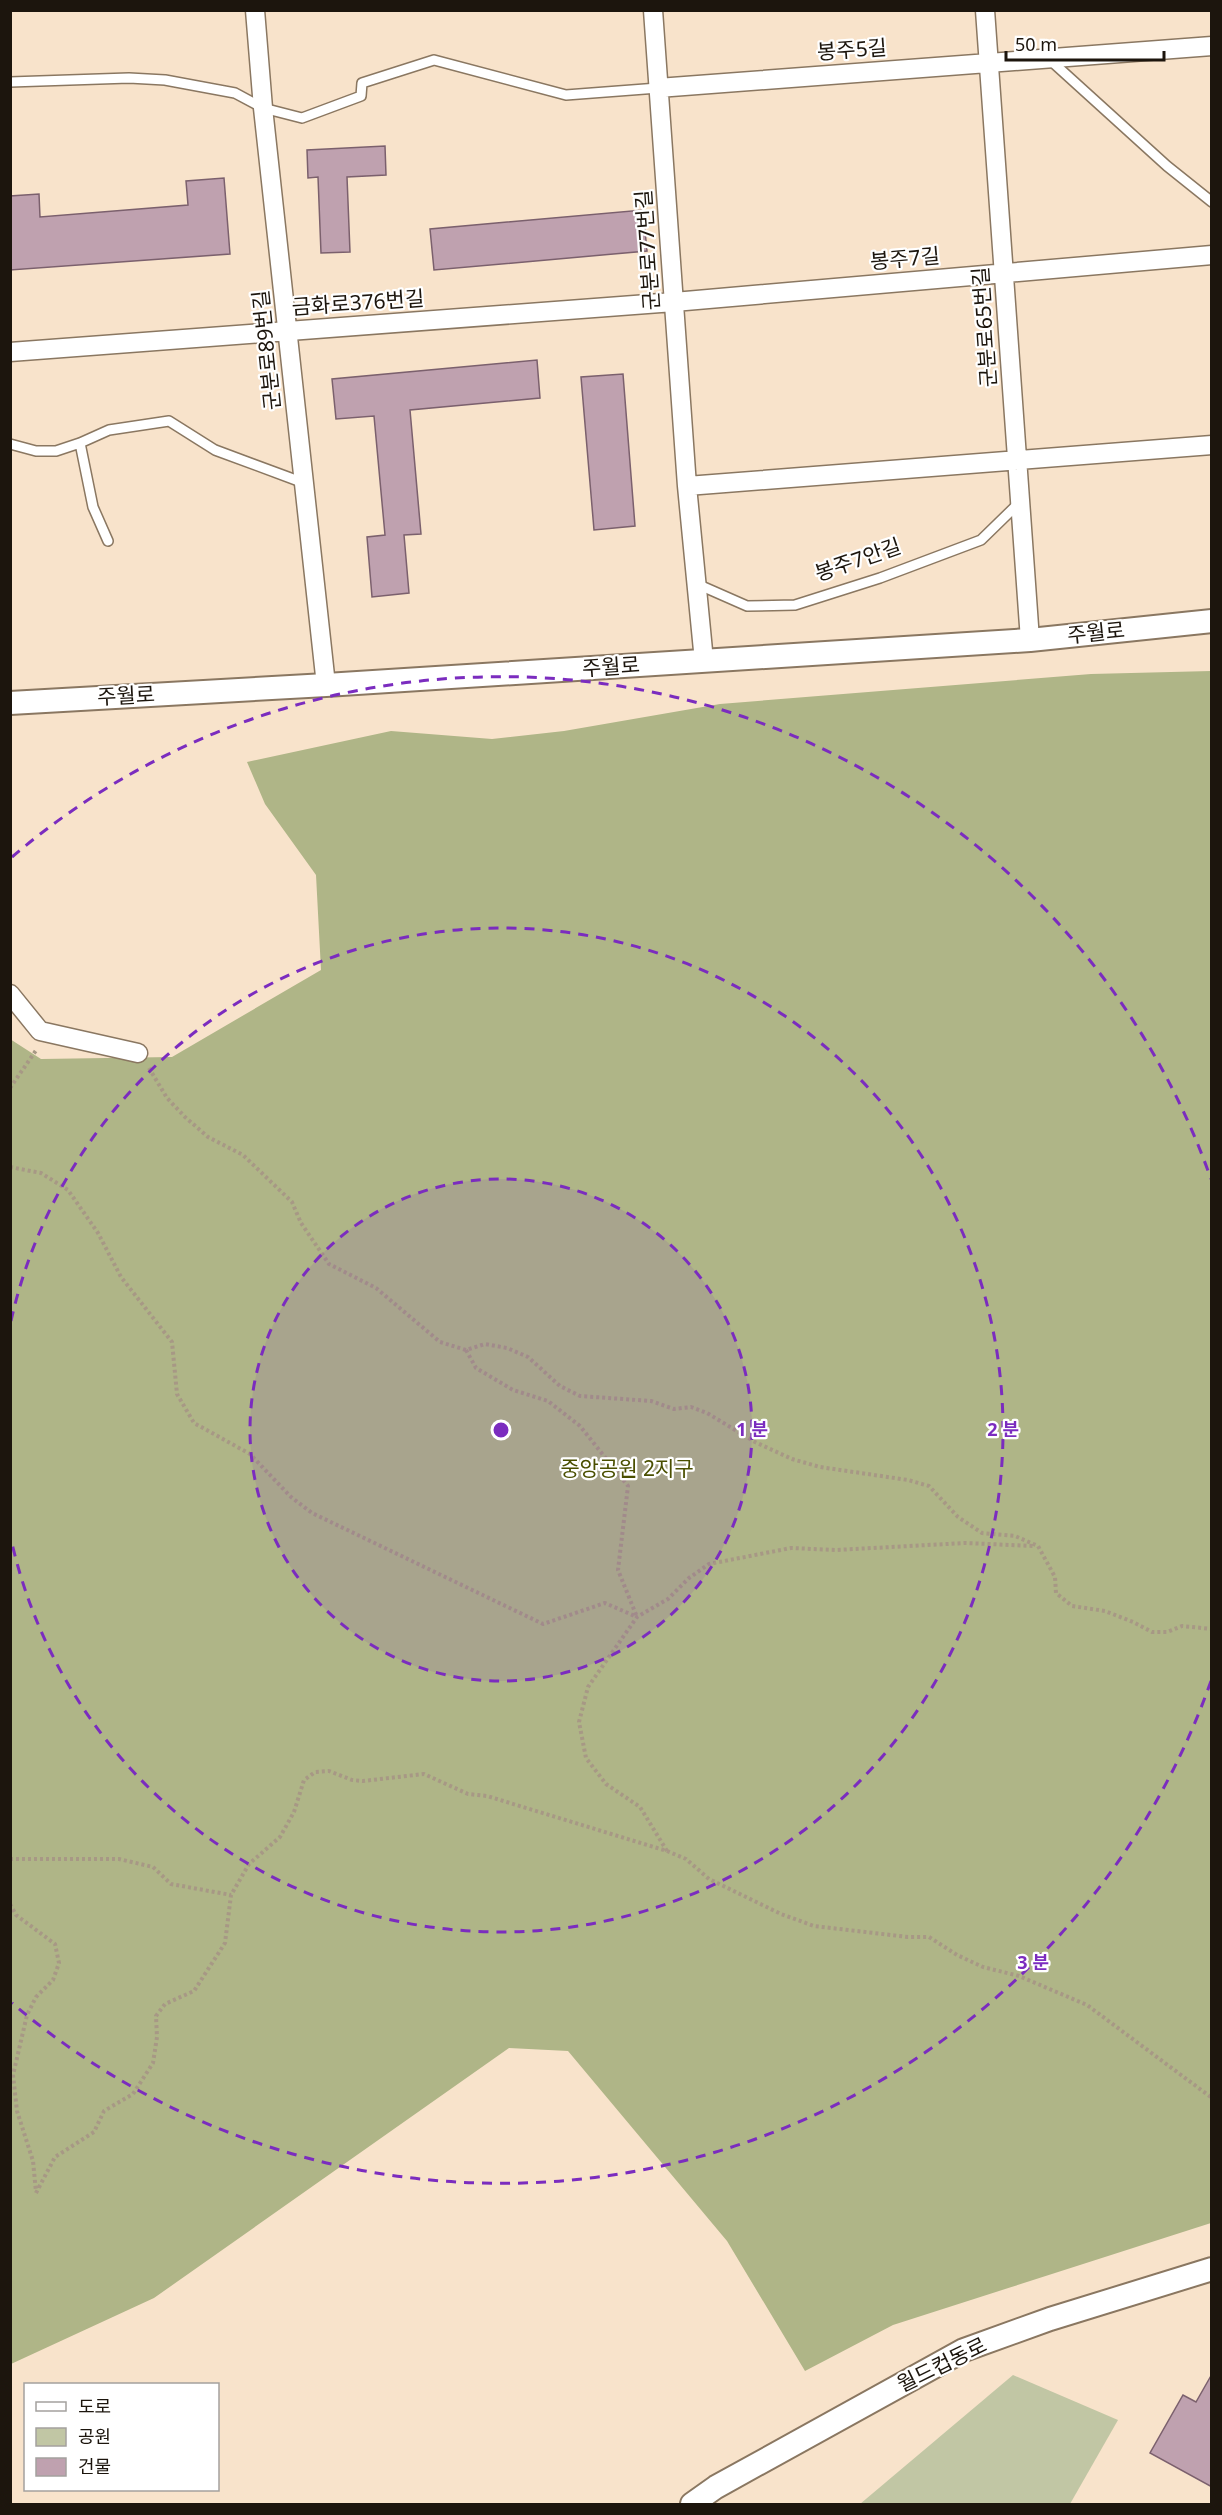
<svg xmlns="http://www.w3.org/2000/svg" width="1222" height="2515" font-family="'Noto Sans','Noto Sans KR',sans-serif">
	<rect width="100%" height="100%" fill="#f8e3cb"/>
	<path fill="#c1c6a4" d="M 1013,2375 L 1118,2420 L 1070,2504 L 860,2504 Z"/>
	<path fill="#afb587" d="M 1211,671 L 1211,2223 L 893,2325 L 805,2371 L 727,2241 L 568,2051 L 509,2048 L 154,2298 L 11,2364 L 10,1039 L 41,1059 L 172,1057 L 321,970 L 316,875 L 265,804 L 247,762 L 391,731 L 492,739 L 564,731 L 720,704 L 1091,674 Z"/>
	<path fill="#bfa1af" stroke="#7b606d" stroke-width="1.5" d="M 385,146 L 386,175 L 347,177 L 350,252 L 321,253 L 318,177 L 308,178 L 307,150 Z
		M 224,178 L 230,254 L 10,270 L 10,196 L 39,194 L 40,217 L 188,205 L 186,181 Z
		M 643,210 L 647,251 L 434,270 L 430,229 Z
		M 537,360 L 540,398 L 410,410 L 421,534 L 404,535 L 409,593 L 372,597 L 367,537 L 385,535 L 374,416 L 336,419 L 332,379 Z
		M 623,374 L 635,526 L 594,530 L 581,377 Z
		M 1212,2374 L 1212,2487 L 1150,2453 L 1183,2395 L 1196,2402 Z"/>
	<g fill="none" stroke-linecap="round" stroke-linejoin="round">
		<defs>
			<path id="service" d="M 1049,59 L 1167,166 L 1212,202
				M 10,82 L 129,78 L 165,80 L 235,93 L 263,108 L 302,118 L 361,96 L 362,83 L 434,60 L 566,95 L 658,88
				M 80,443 L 93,507 L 108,541
				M 10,444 L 36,451 L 56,451 L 80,443 L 109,430 L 169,421 L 215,450 L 304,483
				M 697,584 L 747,606 L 795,605 L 880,578 L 981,540 L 1020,502"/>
			<path id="minor" d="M 255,10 L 263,108 L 326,685
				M 653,10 L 687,486 L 704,661
				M 985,10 L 1030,640
				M 658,88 L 1212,46
				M 10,352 L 674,302 L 1212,255
				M 687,486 L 1212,445
				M 10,994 L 40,1031 L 138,1053"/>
			<path id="tertiary" d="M 10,703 L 326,685 L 1030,640 L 1212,621
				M 692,2504 L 716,2487 L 964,2350 L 1050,2319 L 1212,2269"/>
		</defs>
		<use href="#service" stroke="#8a7761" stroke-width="12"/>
		<use href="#minor" stroke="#8a7761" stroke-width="21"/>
		<use href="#tertiary" stroke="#8a7761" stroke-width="26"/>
		<path stroke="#a79885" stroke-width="4" stroke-dasharray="3 3" stroke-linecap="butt" d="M 149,1068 L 167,1098 L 185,1117 L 208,1137 L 243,1155 L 292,1202 L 301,1223 L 329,1264 L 376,1288 L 440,1342 L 466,1350 L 485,1344 L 507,1348 L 528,1357 L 560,1386 L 580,1396 L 651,1401 L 674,1409 L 691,1407 L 707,1413 L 755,1442 L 792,1459 L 820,1467 L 908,1480 L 929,1486 L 958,1517 L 982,1533 L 1015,1536 L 1038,1546 L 1055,1577 L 1056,1593 L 1072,1606 L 1105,1611 L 1133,1622 L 1152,1632 L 1167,1632 L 1182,1626 L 1212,1629
			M 10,1088 L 37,1049
			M 10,1167 L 41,1173 L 68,1190 L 98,1233 L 121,1277 L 172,1342 L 177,1394 L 194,1423 L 250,1454 L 291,1497 L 312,1513 L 543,1624 L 605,1603 L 637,1617
			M 466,1350 L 476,1368 L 513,1390 L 548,1401 L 580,1426 L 628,1486 L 618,1570 L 637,1617
			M 667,1851 L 640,1807 L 606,1784 L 586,1758 L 579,1722 L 588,1687 L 637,1617 L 668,1599 L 689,1578 L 709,1564 L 791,1548 L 836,1550 L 965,1543 L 1034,1546
			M 10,1859 L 119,1859 L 153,1867 L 171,1884 L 231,1895
			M 10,1904 L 16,1915 L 55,1944 L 59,1963 L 53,1980 L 36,1997 L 27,2015 L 13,2075 L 17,2111 L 33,2161 L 36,2192
			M 36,2193 L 55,2157 L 94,2132 L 104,2111 L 133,2094 L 153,2063 L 157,2037 L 156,2016 L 165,2004 L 194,1991 L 225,1943 L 231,1895 L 249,1864 L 280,1837 L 294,1812 L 304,1780 L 315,1772 L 329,1771 L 352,1780 L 363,1781 L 424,1774 L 468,1794 L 487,1796 L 667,1851 L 686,1859 L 709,1879 L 781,1914 L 814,1926 L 908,1937 L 929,1937 L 957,1955 L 983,1967 L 1019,1976 L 1087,2005 L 1212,2098"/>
		<use href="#service" stroke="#fff" stroke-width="9"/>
		<use href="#minor" stroke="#fff" stroke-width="18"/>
		<use href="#tertiary" stroke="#fff" stroke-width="22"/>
	</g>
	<circle cx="501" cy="1430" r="251" fill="#7b2cbf" fill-opacity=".12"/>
	<g fill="none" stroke="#7b2cbf" stroke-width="3" stroke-dasharray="10 8">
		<circle cx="501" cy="1430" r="251"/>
		<path d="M11 1321A502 502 0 1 1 11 1539"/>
		<path d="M1211 1681A753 753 0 0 1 12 2003M12 857A753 753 0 0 1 1211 1179"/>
	</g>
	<g text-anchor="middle" stroke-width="4.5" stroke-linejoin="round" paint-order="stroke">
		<g font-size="21" fill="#1c150d" stroke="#fff">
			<text transform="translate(852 50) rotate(-4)" y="7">봉주5길</text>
			<text transform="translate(648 250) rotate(-94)" y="7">군분로77번길</text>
			<text transform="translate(905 259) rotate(-5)" y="7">봉주7길</text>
			<text transform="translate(358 303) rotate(-4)" y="7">금화로376번길</text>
			<text transform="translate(985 327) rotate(-94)" y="7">군분로65번길</text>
			<text transform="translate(267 350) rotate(-96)" y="7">군분로89번길</text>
			<text transform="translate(858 560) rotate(-19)" y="7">봉주7안길</text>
			<text transform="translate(1096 633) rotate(-6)" y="7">주월로</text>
			<text transform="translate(611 667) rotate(-4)" y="7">주월로</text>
			<text transform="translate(126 696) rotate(-3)" y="7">주월로</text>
			<text transform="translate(942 2365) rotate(-26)" y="7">월드컵동로</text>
		</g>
		<g font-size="21" fill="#4a4f00" stroke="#fff">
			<text x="627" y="1476">중앙공원 2지구</text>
		</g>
	</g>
	<circle cx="501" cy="1430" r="9" fill="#7b2cbf" stroke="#fff" stroke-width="3"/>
	<g font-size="18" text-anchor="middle" font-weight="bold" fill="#7b2cbf" stroke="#fff" stroke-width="4.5" stroke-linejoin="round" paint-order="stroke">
		<text x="752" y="1436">1 분</text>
		<text x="1003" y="1436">2 분</text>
		<text x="1033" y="1969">3 분</text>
	</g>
	<rect width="1222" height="2515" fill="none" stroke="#1c150d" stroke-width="24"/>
	<rect x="24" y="2383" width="195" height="108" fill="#ffffff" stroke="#a4a19e" stroke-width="1.5"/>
	<rect x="36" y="2402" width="30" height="9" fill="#ffffff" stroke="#a4a19e" stroke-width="1.5"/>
	<text x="78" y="2413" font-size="18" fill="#1c150d">도로</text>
	<rect x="36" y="2428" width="30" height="18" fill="#c1c6a4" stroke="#a4a19e" stroke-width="1.5"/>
	<text x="78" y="2443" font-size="18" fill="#1c150d">공원</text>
	<rect x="36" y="2458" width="30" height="18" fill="#bfa1af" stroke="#a4a19e" stroke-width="1.5"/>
	<text x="78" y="2473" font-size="18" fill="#1c150d">건물</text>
	<path d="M1006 51v9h158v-9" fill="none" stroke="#1c150d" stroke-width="3"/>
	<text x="1015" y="51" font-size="18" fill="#1c150d" stroke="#ffffff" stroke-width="4.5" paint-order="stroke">50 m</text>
</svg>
